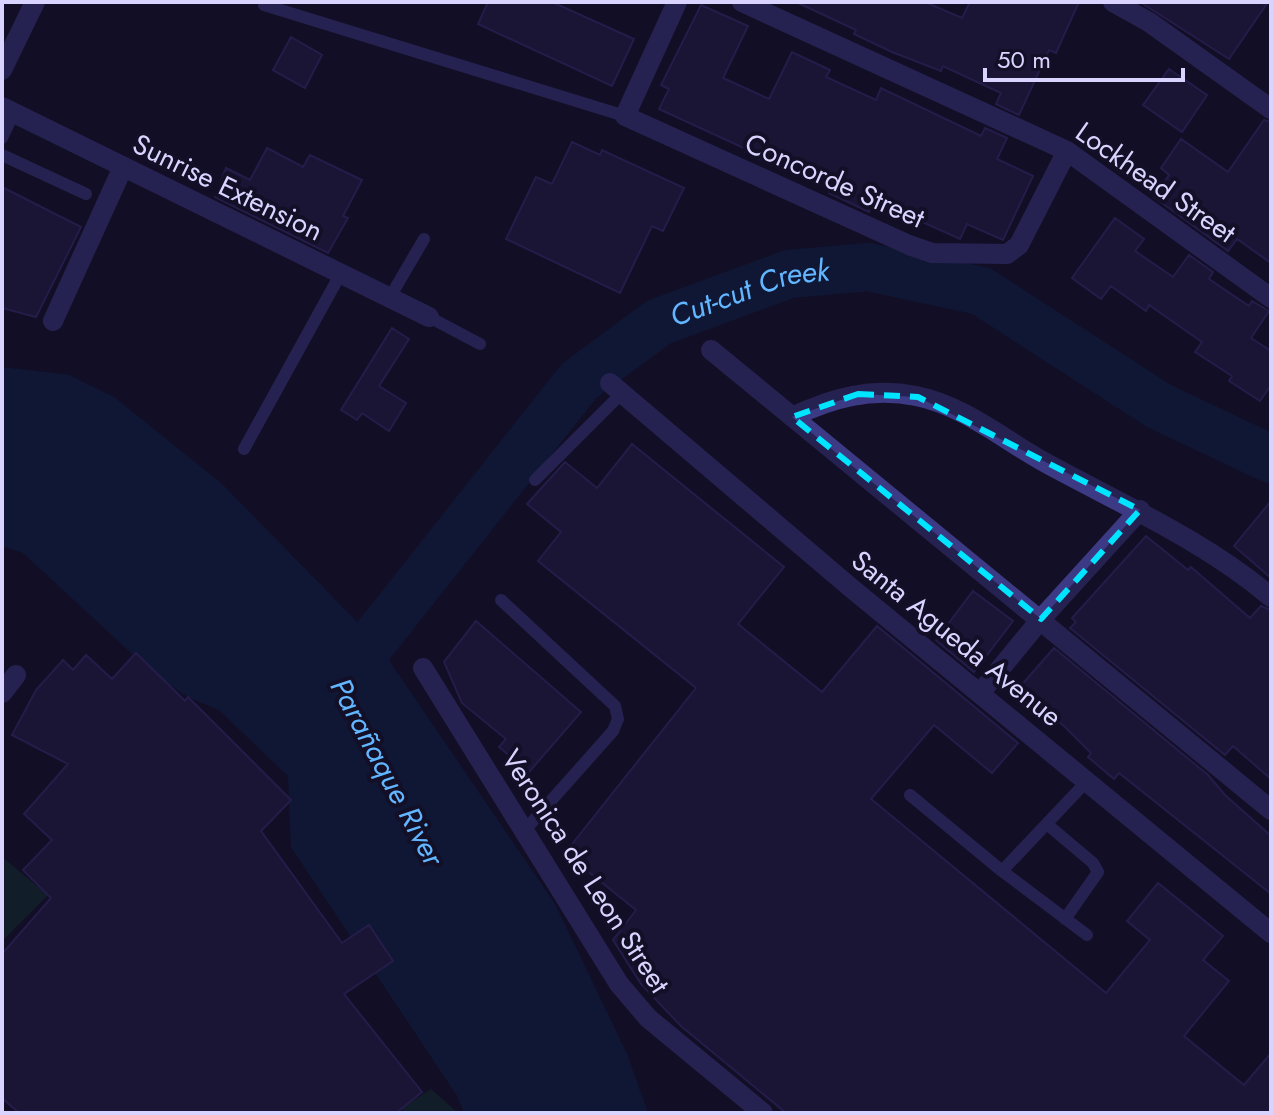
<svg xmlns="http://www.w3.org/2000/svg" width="1273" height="1115" font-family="Jost,sans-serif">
	<rect width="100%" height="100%" fill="#130f26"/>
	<path fill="#12302f" d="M 2,857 L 48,895 L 5,938 L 2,936 Z
		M 431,1089 L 458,1113 L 403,1113 L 402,1108 Z"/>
	<path fill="#0c2248" d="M 2,367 L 69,375 L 114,397 L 221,483 L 375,640 L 555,904 L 627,1054 L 648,1113 L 464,1113 L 458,1097 L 291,847 L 288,776 L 219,710 L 188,697 L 154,674 L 23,553 L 2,546 Z"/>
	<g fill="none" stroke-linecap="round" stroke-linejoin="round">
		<path stroke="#0c2248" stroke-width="48" id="s1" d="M 344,678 L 579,381 L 659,322 L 789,274 L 868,267 L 981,291 L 1159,406 L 1271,459"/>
	</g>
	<path fill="#241b47" stroke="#3b2d73" stroke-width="2" d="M 488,2 L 552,2 L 634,39 L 612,86 L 478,24 Z
		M 796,2 L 925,2 L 962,18 L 970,2 L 1079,2 L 1056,53 L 1049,50 L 1019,115 L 996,104 L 1001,93 L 943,66 L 941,71 L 892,52 L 854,34 L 856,30 Z
		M 1140,2 L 1268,2 L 1229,59 Z
		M 701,5 L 748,26 L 723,78 L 769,99 L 792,52 L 830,70 L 826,77 L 876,100 L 881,88 L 981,136 L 985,128 L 1007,138 L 997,159 L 1033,176 L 1003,240 L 967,224 L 960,239 L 918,220 L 915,226 L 872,205 L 869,212 L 829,193 L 831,189 L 787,168 L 786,172 L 745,152 L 746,149 L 659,109 L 669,89 L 661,85 Z
		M 291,37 L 322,55 L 305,88 L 273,70 Z
		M 1169,69 L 1207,95 L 1182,132 L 1143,105 Z
		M 1264,120 L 1271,122 L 1271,263 L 1237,239 L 1228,251 L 1154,197 L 1169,175 L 1161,168 L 1181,139 L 1228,172 Z
		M 572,142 L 600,155 L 602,150 L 684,188 L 663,231 L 652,226 L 620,293 L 506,239 L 536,177 L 552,184 Z
		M 267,148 L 303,167 L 310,155 L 362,180 L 343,216 L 348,218 L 328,253 L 215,197 L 226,168 L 250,180 Z
		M 2,187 L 81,227 L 36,317 L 2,308 Z
		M 1115,218 L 1144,239 L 1135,251 L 1173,277 L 1189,255 L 1213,272 L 1209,279 L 1249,306 L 1252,301 L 1269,311 L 1251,338 L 1271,351 L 1271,385 L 1260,401 L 1229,381 L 1232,376 L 1195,352 L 1202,342 L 1149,305 L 1146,311 L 1111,286 L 1101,299 L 1072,278 Z
		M 392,328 L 409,339 L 379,386 L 406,403 L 389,431 L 362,413 L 357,420 L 341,410 Z
		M 632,444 L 784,567 L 738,624 L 822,692 L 877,626 L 1018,743 L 992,773 L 934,725 L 871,799 L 1106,993 L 1150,940 L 1127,921 L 1158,883 L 1223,936 L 1203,960 L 1229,981 L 1184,1036 L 1244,1085 L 1271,1053 L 1271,1113 L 786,1113 L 681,1026 L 641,984 L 613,940 L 636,910 L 565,853 L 696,688 L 538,561 L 561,532 L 527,504 L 565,462 L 597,488 Z
		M 1271,501 L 1271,578 L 1234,546 Z
		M 1146,536 L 1188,570 L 1191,567 L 1250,618 L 1261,606 L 1271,610 L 1271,779 L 1233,746 L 1225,755 L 1070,628 L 1076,622 L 1072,618 Z
		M 973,591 L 1013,621 L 974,672 L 936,640 Z
		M 476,621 L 581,712 L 529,772 L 499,747 L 506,739 L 462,703 L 444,662 Z
		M 1054,648 L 1208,775 L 1225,795 L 1271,836 L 1271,894 L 1119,773 L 1114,779 L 1088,757 L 1091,753 L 1064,726 L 1019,688 Z
		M 136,653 L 185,701 L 188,697 L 291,800 L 261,831 L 342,943 L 369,925 L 393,961 L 344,994 L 422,1092 L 396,1113 L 19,1113 L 2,1098 L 2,954 L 51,898 L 23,870 L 52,840 L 24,814 L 68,764 L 12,735 L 36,690 L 63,660 L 73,670 L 86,655 L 112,679 Z"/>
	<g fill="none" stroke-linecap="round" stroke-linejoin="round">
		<path stroke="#3d3a85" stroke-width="12" d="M 264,5 L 625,116
			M 2,138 L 14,113
			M 2,155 L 86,194
			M 390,297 L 424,239
			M 429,317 L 480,344
			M 244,449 L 341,273
			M 535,480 L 622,393
			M 501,600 L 615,706 L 618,719 L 613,731 L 525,830
			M 910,795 L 1002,871 L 1087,781
			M 1048,825 L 1093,863 L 1098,872 L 1065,919
			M 1002,871 L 1087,935"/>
		<path stroke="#3d3a85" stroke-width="20" d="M 677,2 L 625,116 L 909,245 L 932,253 L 1007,254 L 1019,245 L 1067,151
			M 742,2 L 1067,151 L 1271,298
			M 1113,2 L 1149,22 L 1271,109
			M 2,70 L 35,2
			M 2,107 L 429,317
			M 53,321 L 123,167
			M 711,350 L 1271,810
			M 610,383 L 850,587 L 1271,933
			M 792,417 C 832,398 871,387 916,396 C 963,405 1004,440 1046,463 C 1123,505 1203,540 1271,597
			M 423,668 L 619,984 L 648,1018 L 763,1113
			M 981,692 L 1041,619 L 1140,510
			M 2,693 L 16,675"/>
	</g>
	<path d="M0 0H1273V1115H0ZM 858,394 L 918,397 L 1140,510 L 1041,619 L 792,417 Z" fill="#130f26" fill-opacity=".55" fill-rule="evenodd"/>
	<path fill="none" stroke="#00e5ff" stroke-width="6" stroke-dasharray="16 10" stroke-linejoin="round" d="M 858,394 L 918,397 L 1140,510 L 1041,619 L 792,417 Z"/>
	<g text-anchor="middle" stroke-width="8" stroke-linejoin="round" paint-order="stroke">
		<g font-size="28" fill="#d9d4ff" stroke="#130f26">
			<text transform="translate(835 180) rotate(24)" y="10">Concorde Street</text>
			<text transform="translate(1156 182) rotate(35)" y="10">Lockhead Street</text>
			<text transform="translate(228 187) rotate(26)" y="10">Sunrise Extension</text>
			<text transform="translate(957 638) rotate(39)" y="10">Santa Agueda Avenue</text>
			<text transform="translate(586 871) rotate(57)" y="10">Veronica de Leon Street</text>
		</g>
		<g font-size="30" font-style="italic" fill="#62b6ff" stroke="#130f26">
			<text dy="10" stroke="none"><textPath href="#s1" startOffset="574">Cut-cut Creek</textPath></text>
			<text transform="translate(387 772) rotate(62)" y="10">Parañaque River</text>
		</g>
	</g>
	<rect width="1273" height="1115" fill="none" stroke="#d9d4ff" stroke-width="8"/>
	<path d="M985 68v12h198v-12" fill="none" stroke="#d9d4ff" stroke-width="4"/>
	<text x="997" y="68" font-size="24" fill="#d9d4ff" stroke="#130f26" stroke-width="6" paint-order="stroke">50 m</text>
</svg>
